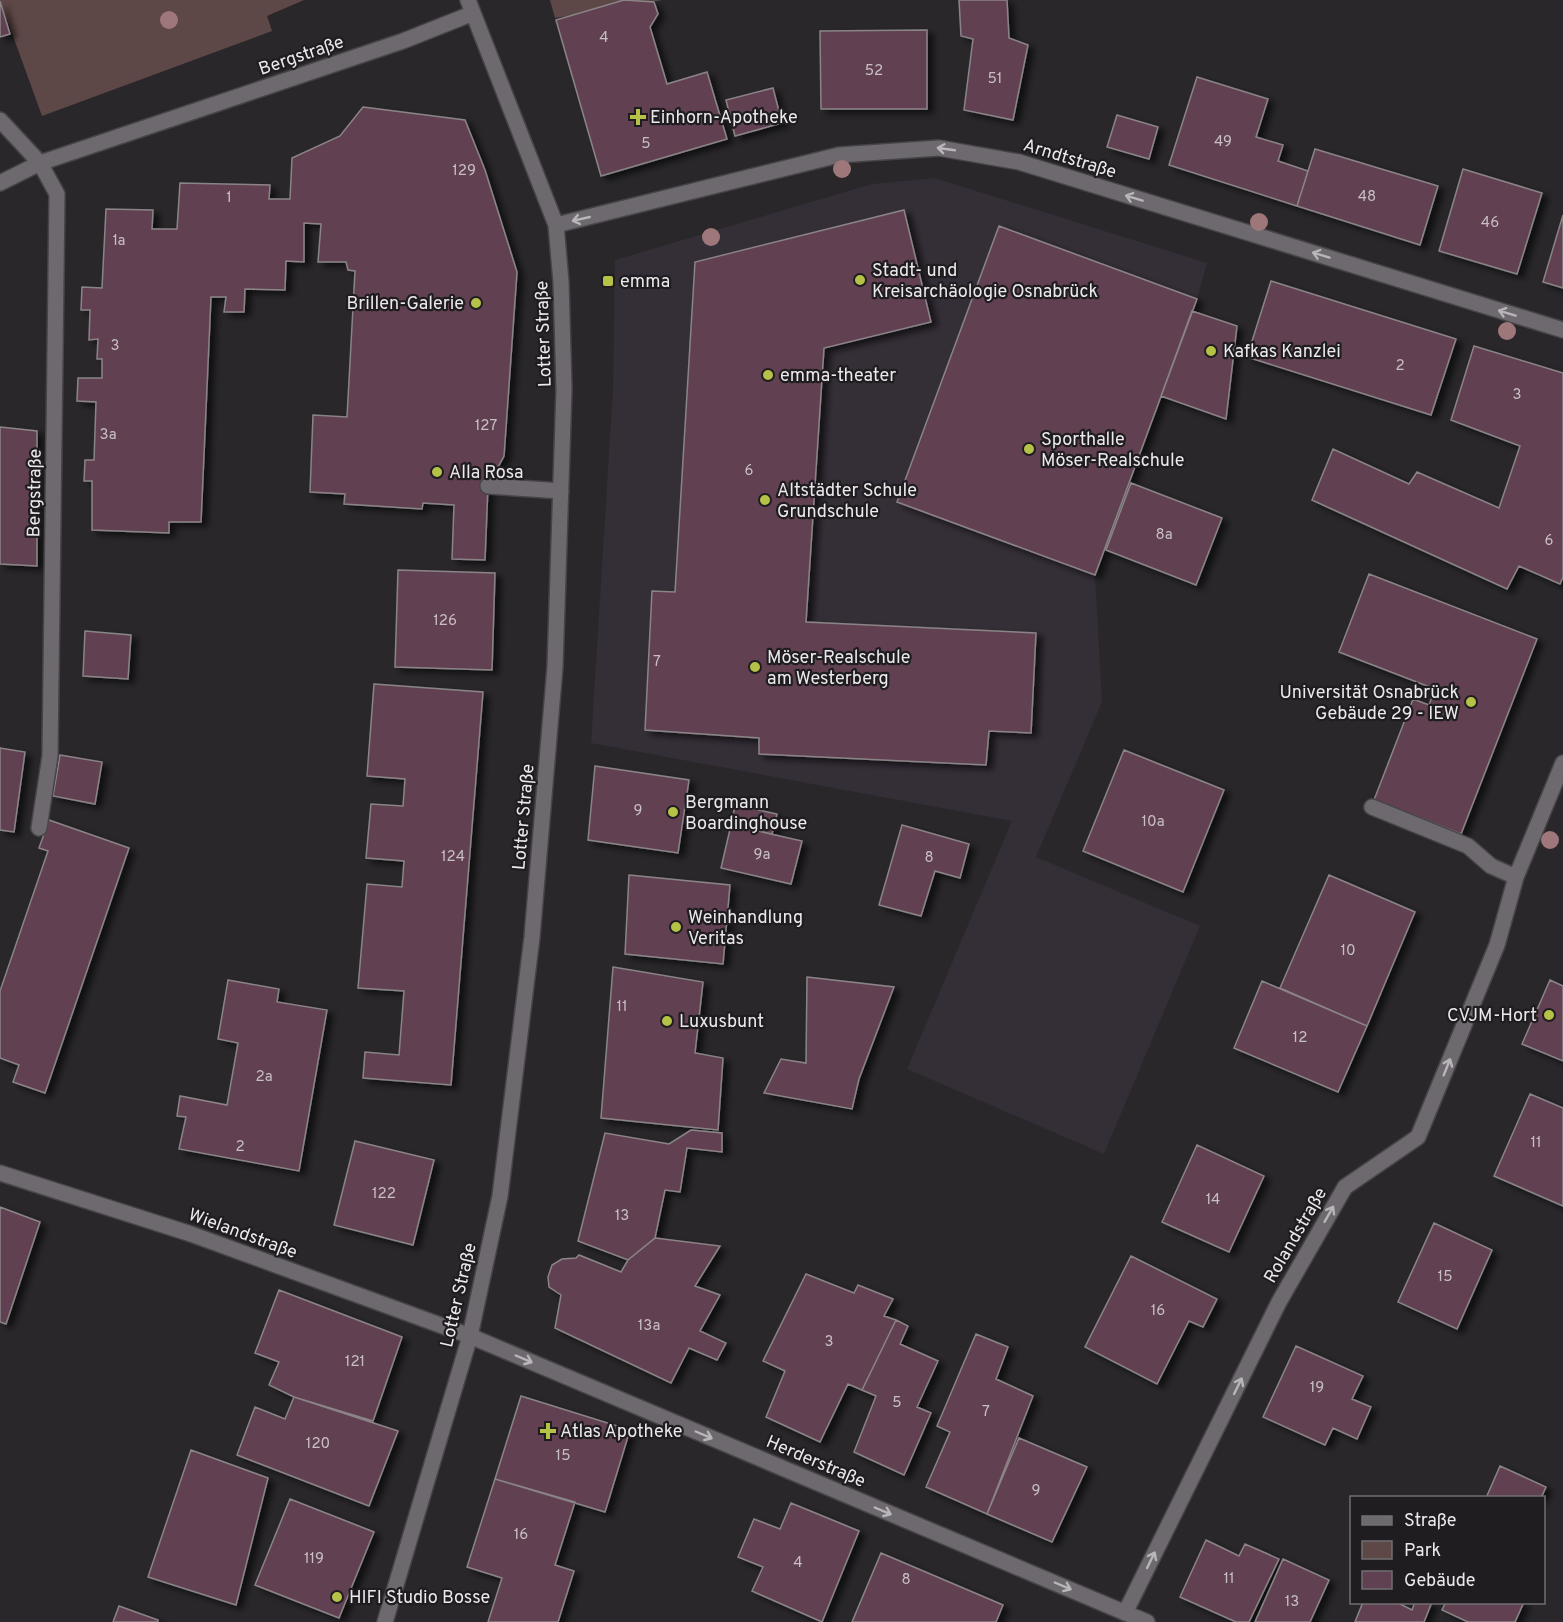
<svg xmlns="http://www.w3.org/2000/svg" width="1563" height="1622" font-family="Overpass,sans-serif">
	<defs>
		<filter id="shadow"><feDropShadow dx="6" dy="4" stdDeviation="3" flood-color="#0009"/></filter>
	</defs>
	<rect width="100%" height="100%" fill="#29272a"/>
	<path fill="#342e37" d="M 935,178 L 1207,263 L 1197,299 L 1095,575 L 1102,702 L 1036,857 L 1200,926 L 1104,1154 L 907,1069 L 1012,821 L 591,743 L 613,389 L 615,260 L 872,184 Z"/>
	<path fill="#5e4847" d="M 0,0 L 304,0 L 267,16 L 272,31 L 42,116 Z
		M 550,0 L 663,0 L 555,18 Z"/>
	<path fill="#604151" stroke="#8a8487" stroke-width="1.5" filter="url(#shadow)" d="M 624,0 L 654,2 L 658,14 L 650,27 L 667,84 L 707,72 L 727,139 L 601,176 L 556,20 Z
		M 959,0 L 1007,0 L 1009,38 L 1028,45 L 1013,120 L 964,110 L 973,39 L 961,36 Z
		M 0,1 L 10,34 L 0,37 Z
		M 927,30 L 927,109 L 821,109 L 820,31 Z
		M 1197,77 L 1268,99 L 1256,137 L 1283,145 L 1278,161 L 1308,171 L 1297,206 L 1169,165 Z
		M 773,88 L 782,123 L 735,136 L 726,100 Z
		M 363,107 L 465,120 L 485,170 L 517,272 L 504,456 L 488,486 L 485,560 L 452,559 L 454,505 L 423,503 L 422,509 L 344,504 L 345,494 L 310,492 L 313,415 L 347,417 L 355,271 L 348,270 L 346,262 L 318,262 L 321,224 L 304,223 L 304,262 L 286,261 L 285,290 L 245,289 L 244,312 L 224,312 L 226,297 L 211,297 L 201,522 L 169,522 L 169,533 L 92,530 L 92,481 L 84,481 L 85,460 L 94,460 L 96,402 L 77,401 L 78,378 L 102,378 L 102,359 L 97,359 L 98,339 L 89,340 L 90,310 L 81,310 L 82,287 L 102,288 L 106,209 L 153,210 L 152,229 L 177,229 L 180,183 L 270,185 L 269,199 L 290,199 L 292,158 L 340,136 Z
		M 1117,115 L 1158,127 L 1149,159 L 1107,147 Z
		M 1315,149 L 1438,186 L 1420,245 L 1297,206 Z
		M 1463,169 L 1542,193 L 1517,274 L 1439,251 Z
		M 904,210 L 931,322 L 824,348 L 806,622 L 1036,633 L 1031,733 L 989,731 L 986,765 L 759,754 L 759,738 L 645,730 L 652,591 L 675,592 L 695,262 Z
		M 1563,215 L 1563,288 L 1543,282 Z
		M 999,226 L 1197,299 L 1095,575 L 897,502 Z
		M 1271,281 L 1456,339 L 1431,415 L 1247,357 Z
		M 1192,311 L 1237,326 L 1226,419 L 1161,396 Z
		M 1474,346 L 1563,373 L 1563,577 L 1560,584 L 1519,566 L 1507,589 L 1312,500 L 1333,449 L 1409,484 L 1417,472 L 1499,508 L 1520,446 L 1451,420 Z
		M 0,427 L 37,431 L 37,566 L 0,564 Z
		M 1131,483 L 1222,518 L 1196,585 L 1106,550 Z
		M 398,570 L 495,573 L 492,670 L 395,667 Z
		M 1369,574 L 1537,639 L 1461,834 L 1374,800 L 1413,699 L 1429,705 L 1435,689 L 1339,652 Z
		M 85,631 L 131,635 L 128,679 L 83,676 Z
		M 374,684 L 483,692 L 451,1085 L 363,1078 L 365,1052 L 399,1055 L 404,991 L 358,988 L 367,884 L 402,887 L 404,861 L 366,858 L 371,804 L 403,806 L 405,779 L 367,776 Z
		M 0,748 L 25,752 L 14,832 L 0,830 Z
		M 1124,750 L 1224,790 L 1183,892 L 1083,851 Z
		M 60,755 L 102,762 L 95,804 L 53,796 Z
		M 595,766 L 689,780 L 678,853 L 588,840 Z
		M 735,805 L 777,814 L 772,834 L 731,825 Z
		M 49,820 L 129,848 L 45,1093 L 13,1082 L 19,1065 L 0,1058 L 0,991 L 48,851 L 39,848 Z
		M 731,825 L 802,841 L 791,884 L 721,868 Z
		M 902,825 L 969,844 L 960,878 L 935,871 L 921,916 L 879,905 Z
		M 629,875 L 730,885 L 723,964 L 625,954 Z
		M 1329,875 L 1415,912 L 1367,1026 L 1280,988 Z
		M 613,967 L 703,982 L 695,1053 L 723,1058 L 718,1130 L 601,1118 Z
		M 807,977 L 894,987 L 859,1079 L 852,1109 L 764,1093 L 781,1059 L 806,1063 Z
		M 228,980 L 279,989 L 277,1002 L 327,1010 L 299,1171 L 179,1149 L 186,1117 L 177,1116 L 180,1096 L 227,1105 L 238,1043 L 218,1039 Z
		M 1550,980 L 1563,986 L 1563,1061 L 1522,1044 Z
		M 1262,981 L 1367,1026 L 1338,1092 L 1234,1048 Z
		M 1530,1094 L 1563,1108 L 1563,1206 L 1494,1176 Z
		M 691,1130 L 722,1133 L 722,1152 L 687,1148 L 680,1192 L 665,1190 L 655,1238 L 628,1260 L 578,1241 L 605,1133 L 669,1144 Z
		M 355,1141 L 434,1160 L 413,1245 L 334,1225 Z
		M 1197,1145 L 1264,1176 L 1229,1252 L 1162,1222 Z
		M 0,1207 L 40,1222 L 6,1324 L 0,1322 Z
		M 1434,1223 L 1492,1250 L 1457,1329 L 1398,1302 Z
		M 655,1238 L 720,1246 L 695,1286 L 720,1295 L 700,1331 L 726,1343 L 717,1360 L 689,1348 L 671,1383 L 555,1328 L 561,1295 L 549,1287 L 548,1277 L 552,1265 L 562,1259 L 576,1258 L 579,1255 L 621,1272 L 628,1260 Z
		M 1131,1256 L 1217,1299 L 1203,1327 L 1189,1321 L 1157,1384 L 1085,1347 Z
		M 806,1274 L 854,1293 L 858,1285 L 893,1299 L 884,1316 L 896,1320 L 862,1390 L 848,1384 L 820,1442 L 766,1417 L 785,1371 L 763,1361 Z
		M 279,1290 L 402,1337 L 373,1421 L 294,1397 L 269,1385 L 279,1362 L 255,1353 Z
		M 896,1320 L 908,1326 L 900,1344 L 938,1361 L 917,1407 L 931,1413 L 904,1475 L 854,1452 L 876,1396 L 862,1390 Z
		M 976,1334 L 1008,1347 L 996,1379 L 1033,1396 L 987,1514 L 926,1487 L 950,1432 L 937,1426 Z
		M 1296,1346 L 1363,1376 L 1352,1399 L 1371,1407 L 1357,1439 L 1333,1428 L 1325,1445 L 1263,1417 Z
		M 521,1396 L 630,1430 L 605,1512 L 495,1479 Z
		M 294,1397 L 398,1431 L 369,1506 L 237,1455 L 255,1407 L 285,1419 Z
		M 1019,1438 L 1087,1467 L 1052,1542 L 987,1514 Z
		M 191,1450 L 268,1478 L 236,1605 L 148,1577 Z
		M 1500,1466 L 1546,1487 L 1541,1498 L 1486,1498 Z
		M 495,1479 L 575,1502 L 555,1565 L 574,1571 L 558,1622 L 488,1622 L 502,1578 L 467,1567 Z
		M 290,1499 L 374,1532 L 339,1618 L 255,1585 Z
		M 791,1503 L 859,1531 L 822,1622 L 752,1591 L 763,1567 L 738,1557 L 754,1519 L 780,1529 Z
		M 1206,1540 L 1239,1556 L 1245,1544 L 1279,1559 L 1249,1622 L 1236,1622 L 1180,1597 Z
		M 881,1553 L 1003,1605 L 996,1622 L 852,1622 Z
		M 1283,1559 L 1329,1580 L 1310,1622 L 1255,1622 Z
		M 1363,1602 L 1396,1602 L 1412,1610 L 1415,1602 L 1432,1602 L 1424,1622 L 1355,1622 Z
		M 1446,1602 L 1524,1602 L 1515,1622 L 1468,1622 L 1442,1610 Z
		M 119,1606 L 158,1620 L 158,1622 L 113,1622 Z"/>
	<g fill="none" stroke-linecap="round" stroke-linejoin="round">
		<defs>
			<path id="minor" d="M 0,120 L 40,163 L 57,194 L 50,756 L 39,828
				M 0,183 L 40,163 L 403,41 L 471,14
				M 556,225 L 839,155 L 939,148 L 1019,162 L 1563,330
				M 488,486 L 561,491
				M 1372,807 L 1468,846 L 1491,866 L 1516,877
				M 0,1173 L 191,1234 L 470,1336 L 1147,1622
				M 1125,1613 L 1279,1302 L 1345,1187 L 1418,1137 L 1497,945 L 1516,877 L 1563,763
				M 385,1622 L 470,1336 L 500,1196 L 532,937 L 555,667 L 564,389 L 561,282 L 556,225 L 468,0"/>
		</defs>
		<use href="#minor" stroke="#464447" stroke-width="18"/>
		<use href="#minor" stroke="#6d696e" stroke-width="15"/>
	</g>
	<g fill="#9d7779">
		<circle cx="169" cy="20" r="9"/>
		<circle cx="842" cy="169" r="9"/>
		<circle cx="1259" cy="222" r="9"/>
		<circle cx="711" cy="237" r="9"/>
		<circle cx="1507" cy="331" r="9"/>
		<circle cx="1550" cy="840" r="9"/>
	</g>
	<defs><path id="oneway-shaft" d="M-6 0H5M1.5-3L5.5 0L1.5 3" fill="none" stroke-width="1.6" stroke-linecap="round" stroke-linejoin="round" transform="scale(1.5)"/></defs>
	<g stroke="#b9b6ba">
		<use href="#oneway-shaft" transform="translate(946 149) rotate(-172)"/>
		<use href="#oneway-shaft" transform="translate(1134 198) rotate(-163)"/>
		<use href="#oneway-shaft" transform="translate(581 219) rotate(167)"/>
		<use href="#oneway-shaft" transform="translate(1321 255) rotate(-163)"/>
		<use href="#oneway-shaft" transform="translate(1507 313) rotate(-163)"/>
		<use href="#oneway-shaft" transform="translate(1447 1067) rotate(-68)"/>
		<use href="#oneway-shaft" transform="translate(1329 1214) rotate(-60)"/>
		<use href="#oneway-shaft" transform="translate(524 1359) rotate(23)"/>
		<use href="#oneway-shaft" transform="translate(1238 1386) rotate(-64)"/>
		<use href="#oneway-shaft" transform="translate(704 1435) rotate(23)"/>
		<use href="#oneway-shaft" transform="translate(883 1511) rotate(23)"/>
		<use href="#oneway-shaft" transform="translate(1151 1560) rotate(-64)"/>
		<use href="#oneway-shaft" transform="translate(1063 1586) rotate(23)"/>
	</g>
	<g fill="#b6c148" stroke="#201d21" stroke-width="2">
		<path d="M635 108h6v6h6v6h-6v6h-6v-6h-6v-6h6z"/>
		<circle cx="860" cy="280" r="6"/>
		<rect x="602" y="275" width="12" height="12" rx="3"/>
		<circle cx="476" cy="303" r="6"/>
		<circle cx="1211" cy="351" r="6"/>
		<circle cx="768" cy="375" r="6"/>
		<circle cx="1029" cy="449" r="6"/>
		<circle cx="437" cy="472" r="6"/>
		<circle cx="765" cy="500" r="6"/>
		<circle cx="755" cy="667" r="6"/>
		<circle cx="1471" cy="702" r="6"/>
		<circle cx="673" cy="812" r="6"/>
		<circle cx="676" cy="927" r="6"/>
		<circle cx="1549" cy="1015" r="6"/>
		<circle cx="667" cy="1021" r="6"/>
		<path d="M545 1422h6v6h6v6h-6v6h-6v-6h-6v-6h6z"/>
		<circle cx="337" cy="1597" r="6"/>
	</g>
	<g text-anchor="middle" stroke-width="4.5" stroke-linejoin="round" paint-order="stroke">
		<g font-size="15" fill="#c8bfc5">
			<text x="604" y="42">4</text>
			<text x="874" y="75">52</text>
			<text x="995" y="83">51</text>
			<text x="1223" y="146">49</text>
			<text x="646" y="148">5</text>
			<text x="464" y="175">129</text>
			<text x="1367" y="201">48</text>
			<text x="229" y="202">1</text>
			<text x="1490" y="227">46</text>
			<text x="119" y="245">1a</text>
			<text x="115" y="350">3</text>
			<text x="1400" y="370">2</text>
			<text x="1517" y="399">3</text>
			<text x="486" y="430">127</text>
			<text x="108" y="439">3a</text>
			<text x="749" y="475">6</text>
			<text x="1164" y="539">8a</text>
			<text x="1549" y="545">6</text>
			<text x="445" y="625">126</text>
			<text x="657" y="666">7</text>
			<text x="638" y="815">9</text>
			<text x="1153" y="826">10a</text>
			<text x="762" y="859">9a</text>
			<text x="453" y="861">124</text>
			<text x="929" y="862">8</text>
			<text x="1348" y="955">10</text>
			<text x="622" y="1011">11</text>
			<text x="1300" y="1042">12</text>
			<text x="264" y="1081">2a</text>
			<text x="1536" y="1147">11</text>
			<text x="240" y="1151">2</text>
			<text x="384" y="1198">122</text>
			<text x="1213" y="1204">14</text>
			<text x="622" y="1220">13</text>
			<text x="1445" y="1281">15</text>
			<text x="1158" y="1315">16</text>
			<text x="649" y="1330">13a</text>
			<text x="829" y="1346">3</text>
			<text x="355" y="1366">121</text>
			<text x="1317" y="1392">19</text>
			<text x="897" y="1407">5</text>
			<text x="986" y="1416">7</text>
			<text x="318" y="1448">120</text>
			<text x="563" y="1460">15</text>
			<text x="1036" y="1495">9</text>
			<text x="521" y="1539">16</text>
			<text x="314" y="1563">119</text>
			<text x="798" y="1567">4</text>
			<text x="1229" y="1583">11</text>
			<text x="906" y="1584">8</text>
			<text x="1292" y="1606">13</text>
		</g>
		<g font-size="18" fill="#ebe9ec" stroke="#201d21">
			<text transform="translate(301 55) rotate(-19)" y="6">Bergstraße</text>
			<text transform="translate(1070 158) rotate(17)" y="6">Arndtstraße</text>
			<text transform="translate(543 334) rotate(-92)" y="6">Lotter Straße</text>
			<text transform="translate(34 493) rotate(-89)" y="6">Bergstraße</text>
			<text transform="translate(523 817) rotate(-85)" y="6">Lotter Straße</text>
			<text transform="translate(243 1233) rotate(20)" y="6">Wielandstraße</text>
			<text transform="translate(1295 1235) rotate(-60)" y="6">Rolandstraße</text>
			<text transform="translate(458 1295) rotate(-77)" y="6">Lotter Straße</text>
			<text transform="translate(816 1461) rotate(23)" y="6">Herderstraße</text>
		</g>
		<g font-size="18" fill="#ebe9ec" stroke="#201d21" text-anchor="start">
			<text x="650" y="123">Einhorn-Apotheke</text>
			<text x="872" y="276">Stadt- und<tspan x="872" dy="21">Kreisarchäologie Osnabrück</tspan></text>
			<text x="620" y="287">emma</text>
			<text x="464" y="309" text-anchor="end">Brillen-Galerie</text>
			<text x="1223" y="357">Kafkas Kanzlei</text>
			<text x="780" y="381">emma-theater</text>
			<text x="1041" y="445">Sporthalle<tspan x="1041" dy="21">Möser-Realschule</tspan></text>
			<text x="449" y="478">Alla Rosa</text>
			<text x="777" y="496">Altstädter Schule<tspan x="777" dy="21">Grundschule</tspan></text>
			<text x="767" y="663">Möser-Realschule<tspan x="767" dy="21">am Westerberg</tspan></text>
			<text x="1459" y="698" text-anchor="end">Universität Osnabrück<tspan x="1459" dy="21">Gebäude 29 - IEW</tspan></text>
			<text x="685" y="808">Bergmann<tspan x="685" dy="21">Boardinghouse</tspan></text>
			<text x="688" y="923">Weinhandlung<tspan x="688" dy="21">Veritas</tspan></text>
			<text x="1537" y="1021" text-anchor="end">CVJM-Hort</text>
			<text x="679" y="1027">Luxusbunt</text>
			<text x="560" y="1437">Atlas Apotheke</text>
			<text x="349" y="1603">HIFI Studio Bosse</text>
		</g>
	</g>
	<rect x="1350" y="1496" width="195" height="108" fill="#201d21" stroke="#716f72" stroke-width="1.5"/>
	<rect x="1362" y="1516" width="30" height="9" fill="#6d696e" stroke="#716f72" stroke-width="1.5"/>
	<text x="1404" y="1526" font-size="18" fill="#ebe9ec">Straße</text>
	<rect x="1362" y="1541" width="30" height="18" fill="#5e4847" stroke="#716f72" stroke-width="1.5"/>
	<text x="1404" y="1556" font-size="18" fill="#ebe9ec">Park</text>
	<rect x="1362" y="1571" width="30" height="18" fill="#604151" stroke="#716f72" stroke-width="1.5"/>
	<text x="1404" y="1586" font-size="18" fill="#ebe9ec">Gebäude</text>
</svg>
